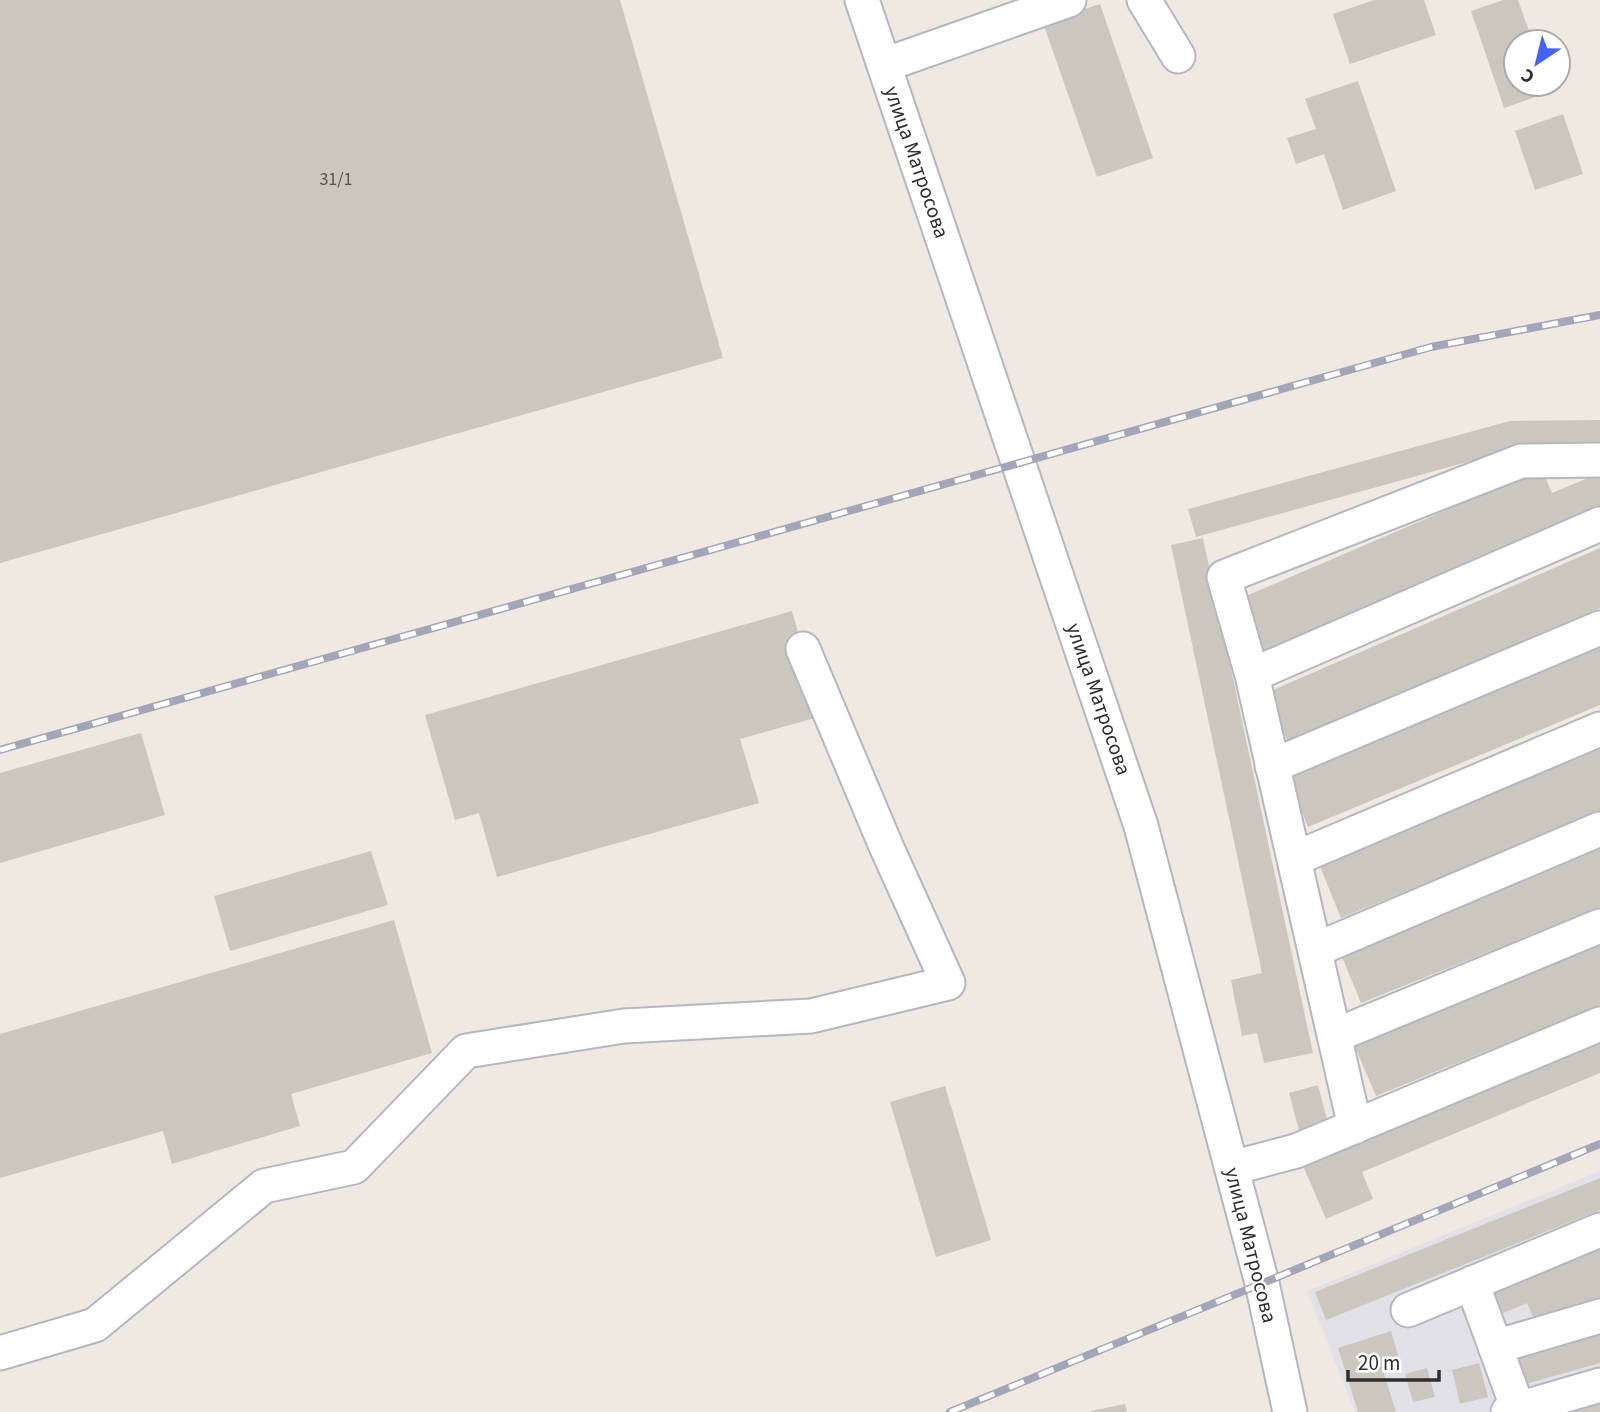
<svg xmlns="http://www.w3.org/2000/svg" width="1600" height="1412" font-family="'Source Sans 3',sans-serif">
	<rect width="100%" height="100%" fill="#efe9e1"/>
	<path fill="#e3e1e8" d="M 1600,1171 L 1600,1412 L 1355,1412 L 1307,1291 Z"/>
	<path fill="#cbc7bf" d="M 0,0 L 620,0 L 723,358 L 0,563 Z
		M 1374,0 L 1424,0 L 1436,35 L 1350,64 L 1333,14 Z
		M 1503,0 L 1518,0 L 1533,42 L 1516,42 L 1516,84 L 1547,84 L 1550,92 L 1504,108 L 1471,11 Z
		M 1100,4 L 1153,158 L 1097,177 L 1043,23 Z
		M 1358,81 L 1396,191 L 1343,210 L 1324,154 L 1296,164 L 1287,138 L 1316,129 L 1305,99 Z
		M 1563,114 L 1583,174 L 1535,190 L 1515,131 Z
		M 1600,420 L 1600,447 L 1518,448 L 1196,537 L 1188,509 L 1510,421 Z
		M 1542,469 L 1552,493 L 1600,473 L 1600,507 L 1263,652 L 1239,599 Z
		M 1203,538 L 1313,1053 L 1264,1063 L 1257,1033 L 1242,1036 L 1231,980 L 1262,973 L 1171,545 Z
		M 1600,548 L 1600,608 L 1289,744 L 1266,693 Z
		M 792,611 L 822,716 L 740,739 L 759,803 L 497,877 L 479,813 L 455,820 L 425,715 Z
		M 1600,641 L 1600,705 L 1308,827 L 1286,772 Z
		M 141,733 L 165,815 L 0,863 L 0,773 Z
		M 1600,749 L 1600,812 L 1341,918 L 1319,864 Z
		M 1600,848 L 1600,907 L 1361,1003 L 1340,952 Z
		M 371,851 L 388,905 L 230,951 L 214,896 Z
		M 394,920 L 432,1053 L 291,1094 L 300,1126 L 172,1164 L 163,1131 L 0,1178 L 0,1034 Z
		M 1600,939 L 1600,1005 L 1376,1096 L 1352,1040 Z
		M 1600,1037 L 1600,1073 L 1362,1172 L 1373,1199 L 1326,1219 L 1301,1161 Z
		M 1318,1085 L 1329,1127 L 1300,1134 L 1289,1093 Z
		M 945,1086 L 991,1240 L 936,1257 L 890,1102 Z
		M 1600,1178 L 1600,1210 L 1326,1320 L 1315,1292 Z
		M 1600,1243 L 1600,1303 L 1580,1310 L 1577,1303 L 1535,1321 L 1527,1303 L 1496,1316 L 1485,1290 Z
		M 1600,1327 L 1600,1363 L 1526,1384 L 1517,1351 Z
		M 1391,1331 L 1400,1362 L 1382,1367 L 1396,1412 L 1358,1412 L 1338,1348 Z
		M 1479,1363 L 1488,1397 L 1460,1404 L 1452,1370 Z
		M 1427,1368 L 1435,1397 L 1413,1402 L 1405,1374 Z
		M 1600,1397 L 1600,1412 L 1550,1412 Z
		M 1125,1404 L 1127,1412 L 1091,1412 L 1091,1411 Z"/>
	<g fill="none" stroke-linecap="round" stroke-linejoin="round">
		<defs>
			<path id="minor" d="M 862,0 L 1141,826 L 1262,1283 L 1290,1412
				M 1144,0 L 1178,56
				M 884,65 L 1069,0
				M 1252,675 L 1600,524
				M 1272,766 L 1600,628
				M 1294,859 L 1600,729
				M 1315,950 L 1600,829
				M 1334,1036 L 1600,926
				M 1355,1127 L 1252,675 L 1224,577 L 1521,461 L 1600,460
				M 1232,1168 L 1296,1151 L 1600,1024
				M 1472,1283 L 1518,1409
				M 1408,1310 L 1600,1230
				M 1495,1347 L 1600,1316
				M 0,1353 L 95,1325 L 264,1186 L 354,1167 L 466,1051 L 624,1026 L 811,1016 L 948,983 L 886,846 L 803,649
				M 1508,1412 L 1600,1385"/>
		</defs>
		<use href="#minor" stroke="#b4b7c1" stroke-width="37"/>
		<use href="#minor" stroke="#fff" stroke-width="33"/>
		<defs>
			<path id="rail" d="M 0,750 L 1431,347 L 1600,315
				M 950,1412 L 1600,1144"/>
		</defs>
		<use href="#rail" stroke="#a3a6b8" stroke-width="8"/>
		<use href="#rail" stroke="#fff" stroke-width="5" stroke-dasharray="16" stroke-linecap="butt"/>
	</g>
	<g text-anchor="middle" stroke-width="5" stroke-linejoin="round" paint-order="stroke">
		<g font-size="18" fill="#555452">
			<text x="336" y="185">31/1</text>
		</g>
		<g font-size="21" fill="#2e2e2e" stroke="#fff">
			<text transform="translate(917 162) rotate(71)" y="7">улица Матросова</text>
			<text transform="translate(1099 699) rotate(71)" y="7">улица Матросова</text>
			<text transform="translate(1251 1245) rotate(76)" y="7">улица Матросова</text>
		</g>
	</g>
	<g transform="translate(1537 63) rotate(215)"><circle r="33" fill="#ffffff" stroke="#ababab" stroke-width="2"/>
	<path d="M0-5L12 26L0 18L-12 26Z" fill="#4264fb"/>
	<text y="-10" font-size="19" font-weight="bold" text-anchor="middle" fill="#2e2e2e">С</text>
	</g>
	<path d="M1348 1370v10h91v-10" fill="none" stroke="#2e2e2e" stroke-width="3.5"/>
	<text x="1358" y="1370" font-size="21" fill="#2e2e2e" stroke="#ffffff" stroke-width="5" paint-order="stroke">20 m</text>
</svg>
